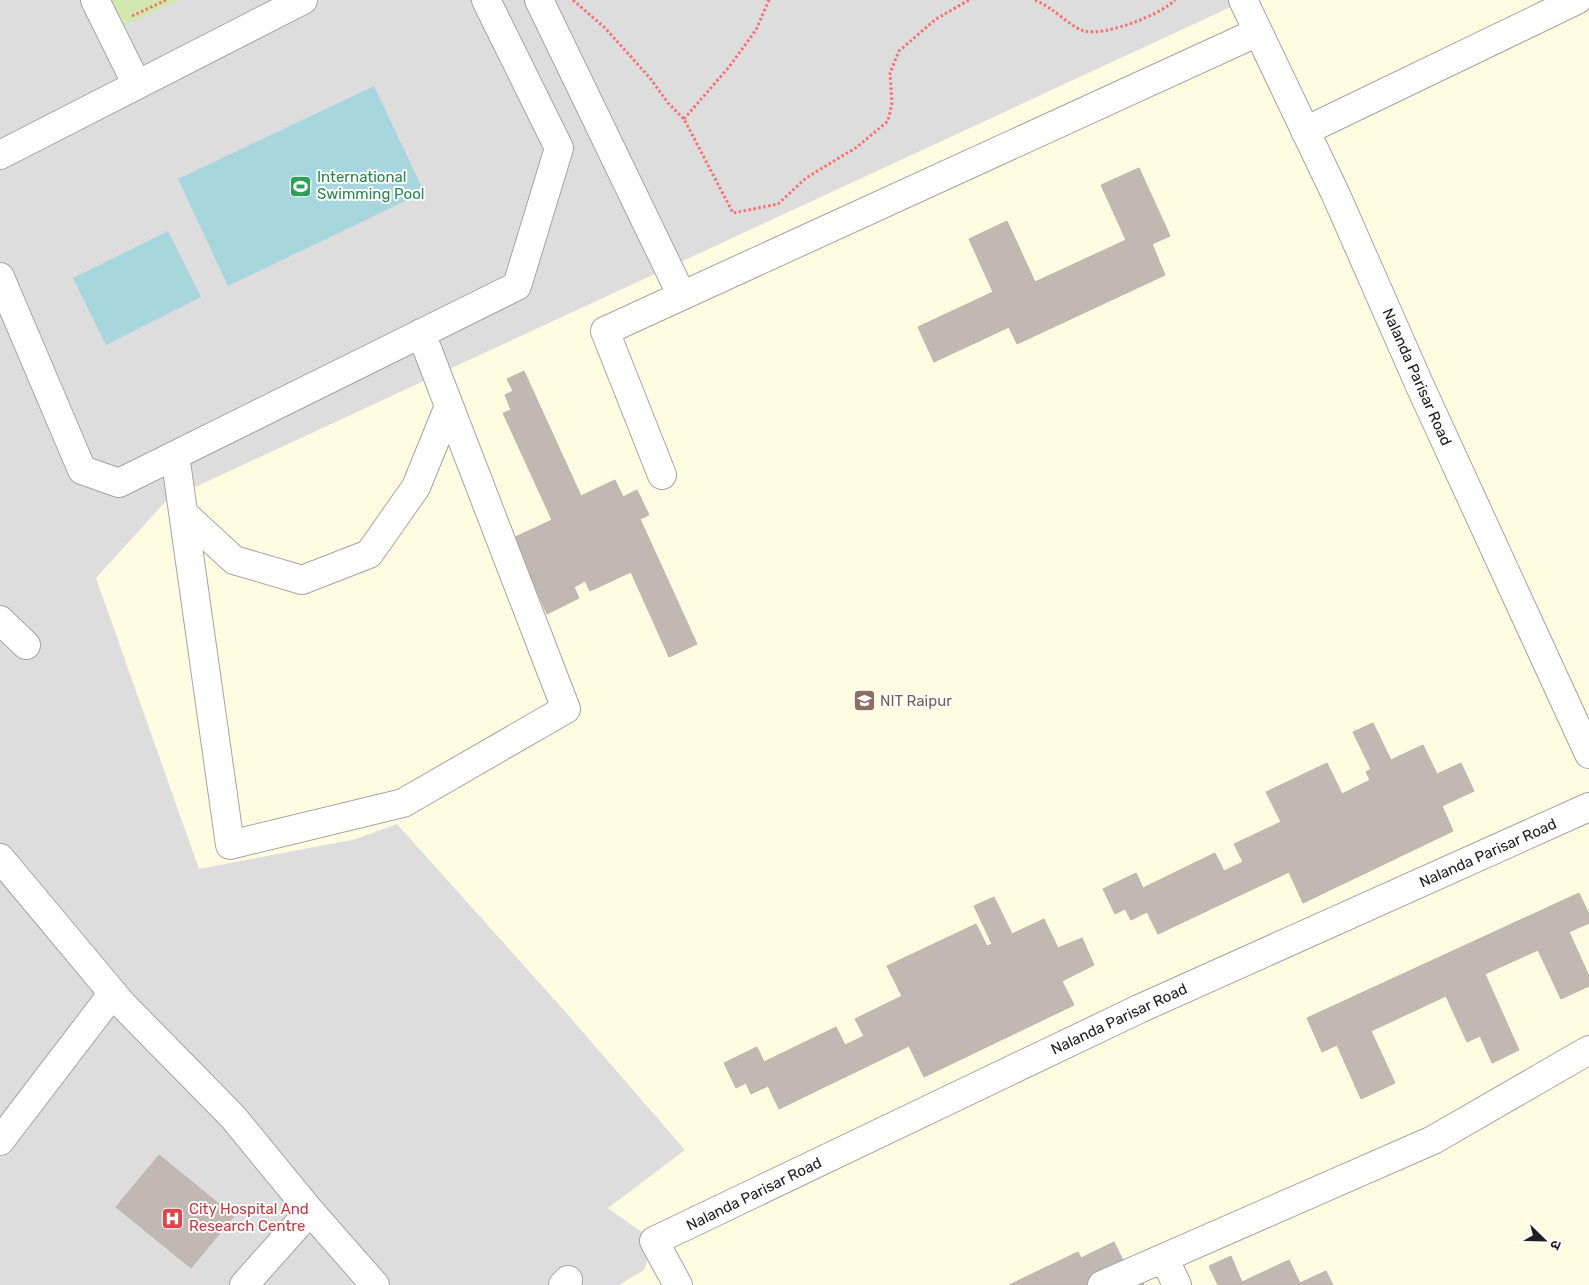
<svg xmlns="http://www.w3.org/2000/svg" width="1589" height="1285" font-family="Rubik,'Noto Sans Devanagari',sans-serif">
	<rect width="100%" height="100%" fill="#f0ece7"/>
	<path fill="#dedddd" d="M 0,0 L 1589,0 L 1589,1285 L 0,1285 Z"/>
	<path fill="#fffce2" d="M 1246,0 L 1589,0 L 1589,1285 L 619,1285 L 644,1270 L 654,1241 L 608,1208 L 685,1150 L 562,1008 L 397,824 L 356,839 L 199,869 L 96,578 L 167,500 Z"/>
	<path fill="#d1e9ae" d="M 112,0 L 179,0 L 123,26 Z"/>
	<path fill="#a8d6dd" d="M 374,86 L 424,192 L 228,286 L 178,179 Z
		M 168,231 L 201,297 L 106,345 L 73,278 Z"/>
	<path fill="#c1b8b3" stroke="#c2b2a9" d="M 1139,168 L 1170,236 L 1152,244 L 1165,275 L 1017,344 L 1009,327 L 934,362 L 918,327 L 993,292 L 969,239 L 1007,221 L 1035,282 L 1126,240 L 1101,185 Z
		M 524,371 L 581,496 L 615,480 L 623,497 L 637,490 L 649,515 L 640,519 L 697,644 L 669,657 L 631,572 L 590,591 L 585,581 L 574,587 L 579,598 L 547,614 L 513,538 L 552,520 L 503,413 L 511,410 L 505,395 L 513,391 L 507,379 Z
		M 1373,723 L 1391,760 L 1423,745 L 1437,774 L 1461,763 L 1474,791 L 1442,806 L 1453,831 L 1303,903 L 1289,872 L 1158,934 L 1147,912 L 1131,920 L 1125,909 L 1115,914 L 1103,889 L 1136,873 L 1143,888 L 1215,853 L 1224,871 L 1243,862 L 1234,844 L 1281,822 L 1266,792 L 1327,763 L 1342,794 L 1370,780 L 1366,772 L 1371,769 L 1353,732 Z
		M 1579,893 L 1589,914 L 1589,923 L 1569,932 L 1589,976 L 1589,986 L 1561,999 L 1538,950 L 1485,974 L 1519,1050 L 1492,1063 L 1480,1036 L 1467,1042 L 1446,996 L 1371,1031 L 1395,1083 L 1361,1099 L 1337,1045 L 1322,1052 L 1307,1018 Z
		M 994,897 L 1012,934 L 1044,919 L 1058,948 L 1082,938 L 1094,965 L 1062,981 L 1074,1005 L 924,1077 L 909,1046 L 779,1109 L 768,1086 L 751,1094 L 746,1083 L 736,1088 L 724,1063 L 757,1047 L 764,1062 L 836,1027 L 845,1045 L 864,1036 L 855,1019 L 902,996 L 887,966 L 976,924 L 987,946 L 992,944 L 974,906 Z
		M 159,1155 L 234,1216 L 191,1268 L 116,1207 Z
		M 1114,1242 L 1131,1277 L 1139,1273 L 1144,1285 L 1009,1285 L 1078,1252 L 1081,1258 Z
		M 1231,1256 L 1242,1282 L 1289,1260 L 1300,1283 L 1326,1271 L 1333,1285 L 1218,1285 L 1209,1266 Z"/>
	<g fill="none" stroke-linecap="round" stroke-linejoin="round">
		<defs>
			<path id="minor" d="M 95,0 L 137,85
				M 539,0 L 682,296
				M 1243,0 L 1336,195 L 1420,386 L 1589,754
				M 1305,131 L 1577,0
				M 0,155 L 303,0
				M 0,277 L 82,470 L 119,483 L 517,286 L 559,148 L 486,0
				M 175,455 L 230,845 L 403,803 L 566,709 L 421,333
				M 662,475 L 605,331 L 1258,32
				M 184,514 L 234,560 L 302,580 L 369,554 L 416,487 L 449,406
				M 0,620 L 26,645
				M 0,858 L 122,1004 L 233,1117 L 310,1211 L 375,1285
				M 0,1141 L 113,993
				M 1164,1258 L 1177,1285
				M 244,1285 L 310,1211
				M 563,1285 L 568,1280
				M 678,1285 L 654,1241 L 1139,1009 L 1589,807
				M 1102,1285 L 1433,1140 L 1589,1050"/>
		</defs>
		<use href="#minor" stroke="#a4a4a4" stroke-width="30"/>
		<path stroke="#f87270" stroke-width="3" stroke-dasharray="2.5 2.5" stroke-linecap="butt" d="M 573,0 L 605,28 L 650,78 L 668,103 L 684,119 L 733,213 L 778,204 L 806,178 L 857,147 L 888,121 L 892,103 L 890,73 L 899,51 L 936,19 L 969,0
			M 1035,0 C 1041,3 1047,6 1052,10 C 1060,15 1076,30 1085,31 C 1106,36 1160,15 1175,0
			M 132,16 L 166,0
			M 684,119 L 729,67 L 756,30 L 769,0"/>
		<use href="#minor" stroke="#fff" stroke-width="28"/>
	</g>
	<defs>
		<symbol id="stadium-square" viewBox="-11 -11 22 22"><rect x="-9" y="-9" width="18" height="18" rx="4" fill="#2e9e5b" stroke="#fff"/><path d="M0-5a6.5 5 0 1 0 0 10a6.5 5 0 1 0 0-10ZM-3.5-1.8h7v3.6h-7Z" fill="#fff"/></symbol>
		<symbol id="university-square" viewBox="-11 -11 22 22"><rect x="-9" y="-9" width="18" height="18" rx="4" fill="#8d6e63" stroke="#fff"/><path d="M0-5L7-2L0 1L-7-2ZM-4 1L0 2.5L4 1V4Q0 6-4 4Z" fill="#fff"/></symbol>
		<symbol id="hospital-square" viewBox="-11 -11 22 22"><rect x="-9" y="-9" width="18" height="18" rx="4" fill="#e0444e" stroke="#fff"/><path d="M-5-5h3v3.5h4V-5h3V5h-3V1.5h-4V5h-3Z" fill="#fff"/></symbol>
	</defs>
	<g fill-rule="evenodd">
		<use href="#stadium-square" x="288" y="174" width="25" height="25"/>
		<use href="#university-square" x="852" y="688" width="25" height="25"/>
		<use href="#hospital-square" x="160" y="1206" width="25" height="25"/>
	</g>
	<g text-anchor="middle" stroke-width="4" stroke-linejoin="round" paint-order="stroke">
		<g font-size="15" fill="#27864d" stroke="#fff" text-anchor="start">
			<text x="317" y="182">International<tspan x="317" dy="17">Swimming Pool</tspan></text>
		</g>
		<g font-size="15" fill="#202020" stroke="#fff">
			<text transform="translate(1417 377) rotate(66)" y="5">Nalanda Parisar Road</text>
			<text transform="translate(1488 853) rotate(-24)" y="5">Nalanda Parisar Road</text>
			<text transform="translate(1119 1019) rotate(-25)" y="5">Nalanda Parisar Road</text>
			<text transform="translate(754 1194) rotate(-26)" y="5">Nalanda Parisar Road</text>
		</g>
		<g font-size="15" fill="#785e54" stroke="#fff" text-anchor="start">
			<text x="880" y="706">NIT Raipur</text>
		</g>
		<g font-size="15" fill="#be3a42" stroke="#fff" text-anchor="start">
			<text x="189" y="1214">City Hospital And<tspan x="189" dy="17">Research Centre</tspan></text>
		</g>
	</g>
	<g transform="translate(1544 1240) rotate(113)" stroke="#ffffff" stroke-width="4" paint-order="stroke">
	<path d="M0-4L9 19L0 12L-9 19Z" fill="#202020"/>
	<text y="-8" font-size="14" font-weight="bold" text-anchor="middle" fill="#202020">उ</text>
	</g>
</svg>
